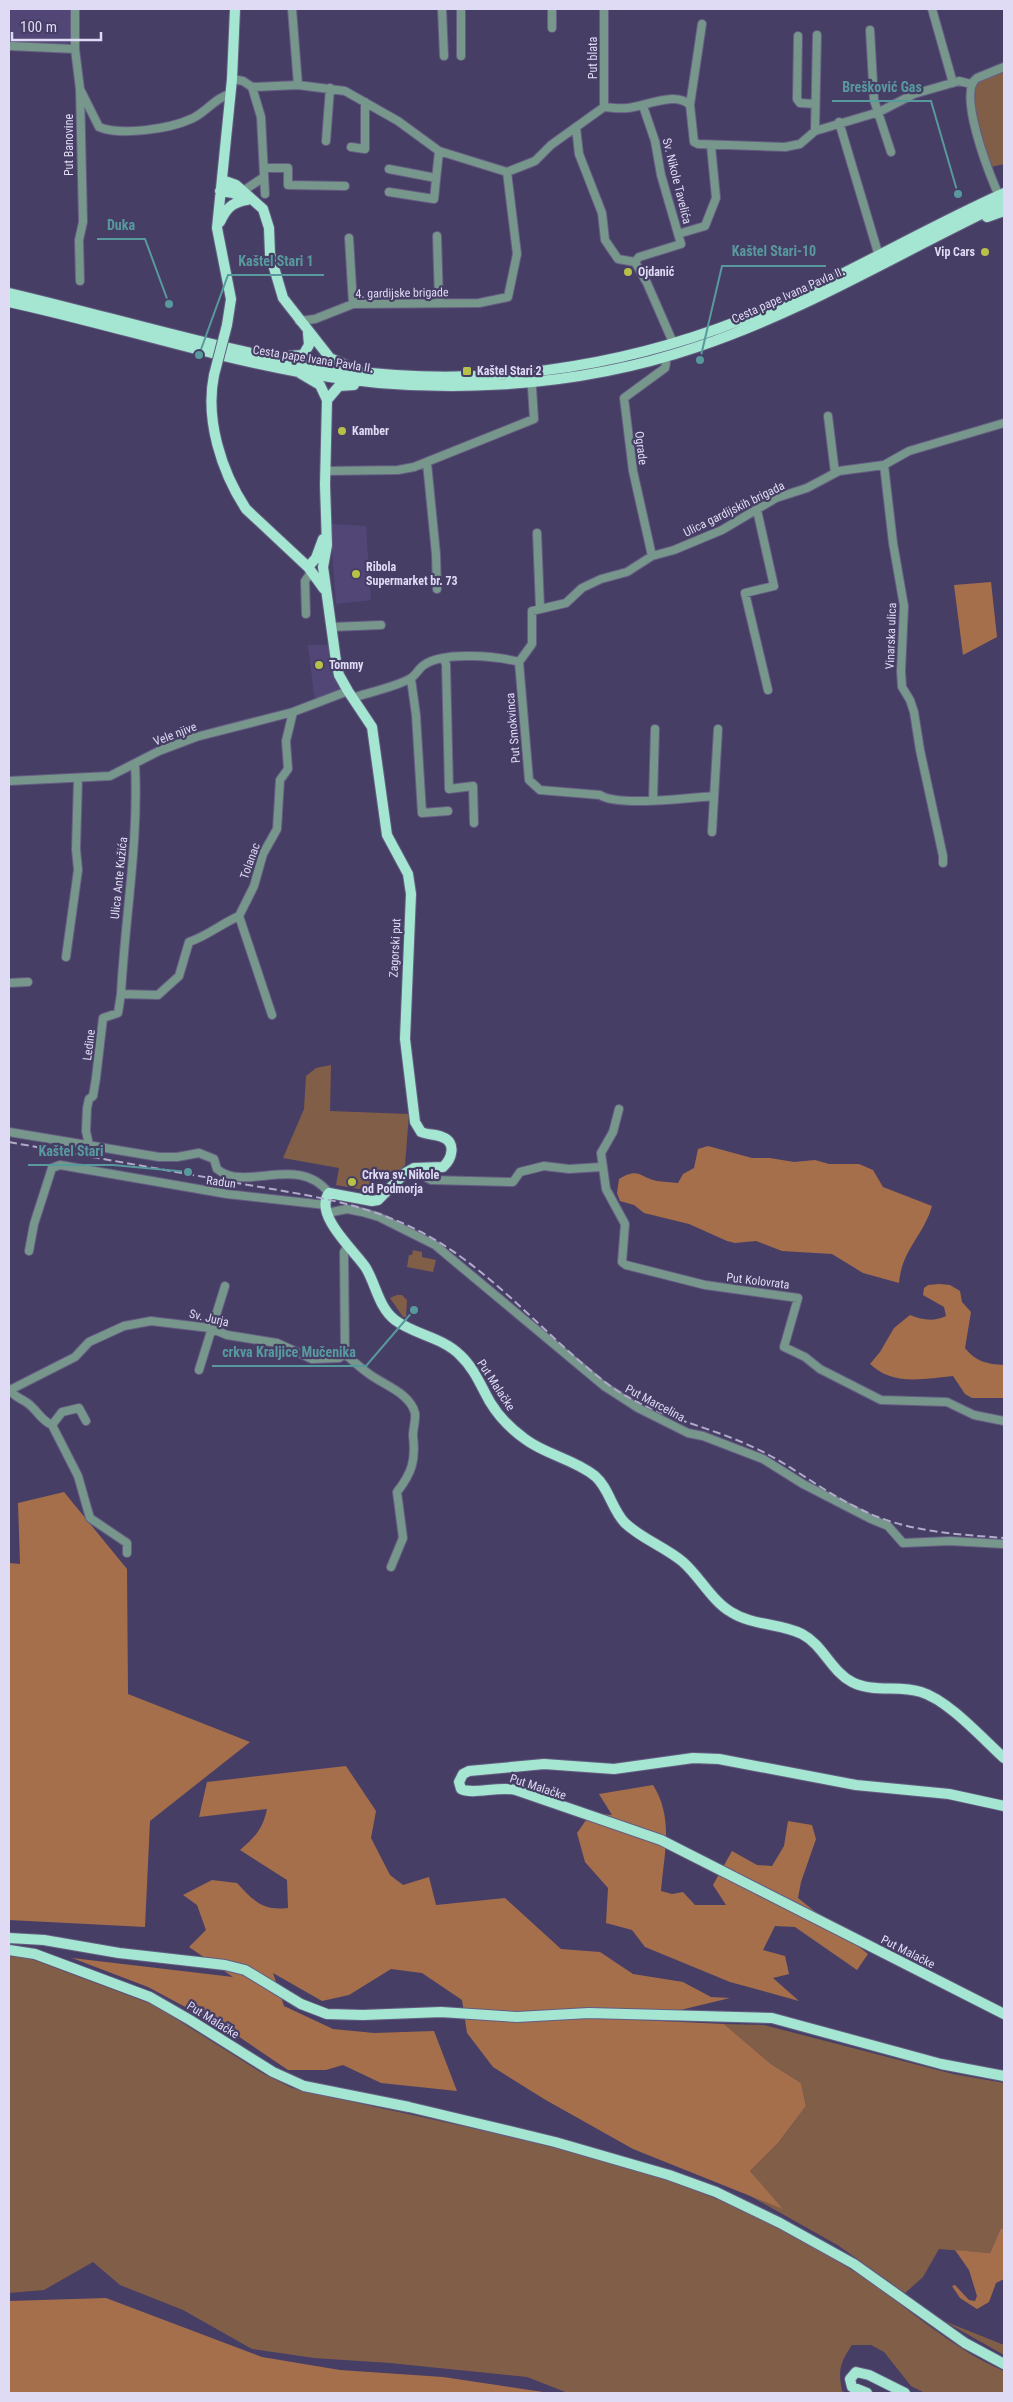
<svg xmlns="http://www.w3.org/2000/svg" width="1013" height="2402" font-family="'Roboto Condensed',sans-serif">
	<rect width="100%" height="100%" fill="#473e66"/>
	<path fill="#514675" d="M 9,9 L 72,9 L 72,40 L 67,44 L 9,43 Z
		M 330,524 L 366,526 L 371,600 L 336,604 Z
		M 308,645 L 330,645 L 344,690 L 317,701 L 314,695 Z"/>
	<path fill="#815e47" d="M 1004,68 L 1004,164 L 991,167 L 973,103 L 973,86 L 981,78 Z
		M 331,1065 L 330,1111 L 409,1114 L 405,1165 L 397,1173 L 376,1170 L 371,1191 L 336,1185 L 339,1168 L 283,1158 L 304,1109 L 306,1076 L 316,1068 Z
		M 413,1250 L 422,1252 L 422,1257 L 436,1260 L 433,1272 L 407,1267 L 409,1255 L 412,1255 Z
		M 397,1295 L 402,1295 L 407,1300 L 406,1317 L 403,1317 L 390,1298 Z
		M 9,1956 L 26,1957 L 154,2005 L 262,2073 L 292,2088 C 372,2107 452,2123 532,2142 C 593,2157 656,2173 714,2198 C 764,2218 813,2246 858,2274 C 907,2306 950,2348 1004,2371 L 1004,2393 L 925,2393 L 911,2386 L 884,2352 L 871,2345 L 852,2345 C 840,2363 838,2370 842,2391 L 847,2393 L 568,2393 L 527,2377 L 390,2363 L 314,2358 L 252,2349 L 183,2310 L 120,2285 L 93,2262 L 44,2290 L 9,2293 Z
		M 724,2024 L 764,2025 L 953,2074 L 1004,2083 L 1004,2229 L 1001,2228 L 990,2253 L 939,2249 L 923,2277 L 905,2293 L 839,2246 L 745,2193 L 782,2208 L 750,2171 L 778,2143 L 806,2106 L 801,2083 L 771,2064 Z
		M 944,2321 L 1004,2345 L 1004,2355 Z"/>
	<path fill="#a56f4c" d="M 991,582 L 997,637 L 963,655 L 954,585 Z
		M 708,1146 L 752,1158 L 770,1158 L 794,1162 L 815,1160 L 829,1164 L 859,1164 L 873,1170 L 883,1187 L 932,1206 C 923,1237 902,1249 899,1283 L 863,1273 L 832,1254 L 782,1251 L 756,1241 L 735,1243 L 727,1241 L 689,1224 L 644,1213 L 634,1205 L 620,1201 L 617,1193 L 619,1179 C 639,1167 639,1177 657,1181 C 663,1182 671,1182 678,1183 L 683,1174 L 694,1168 L 698,1149 Z
		M 939,1284 L 950,1285 L 960,1291 L 962,1302 L 971,1312 L 965,1348 C 976,1362 988,1364 1004,1365 L 1004,1398 L 972,1398 L 965,1394 L 953,1376 C 933,1378 906,1383 887,1375 C 881,1373 875,1368 870,1364 L 880,1352 L 894,1328 L 910,1315 C 923,1320 933,1322 946,1316 L 944,1307 L 923,1295 L 924,1288 L 928,1285 Z
		M 64,1492 L 127,1569 L 128,1694 L 250,1742 L 150,1821 L 145,1927 L 9,1920 L 9,1563 L 20,1564 L 18,1503 Z
		M 346,1766 L 376,1811 L 371,1838 L 390,1875 L 403,1885 L 429,1877 L 436,1905 L 505,1898 L 561,1949 L 600,1952 L 633,1974 L 683,1982 L 711,1997 L 730,1998 L 639,2020 L 724,2024 L 771,2064 L 801,2083 L 806,2106 L 778,2143 L 750,2171 L 783,2209 L 633,2149 L 544,2099 L 493,2067 L 467,2033 L 462,2000 L 422,1973 L 391,1969 L 349,1995 L 322,2001 L 273,1973 L 284,2006 L 333,2029 L 374,2033 L 434,2031 L 457,2091 L 381,2083 L 343,2065 L 326,2070 L 288,2070 L 232,2032 L 148,1987 L 72,1958 L 233,1977 L 189,1947 L 206,1930 L 197,1905 L 183,1895 L 212,1880 L 237,1883 C 254,1901 262,1911 288,1908 L 287,1880 L 240,1850 C 255,1837 263,1829 267,1809 L 199,1817 L 207,1782 Z
		M 653,1785 C 674,1818 664,1854 661,1891 L 672,1894 L 683,1892 L 695,1905 L 726,1905 L 713,1885 L 732,1851 L 757,1865 L 772,1866 L 784,1846 L 788,1821 L 812,1825 L 816,1839 L 801,1882 L 798,1898 L 868,1954 L 857,1970 L 795,1927 L 775,1926 L 763,1950 L 785,1956 L 789,1974 L 773,1978 L 799,2001 L 730,1982 L 645,1947 L 632,1930 L 606,1923 L 608,1888 L 585,1862 L 577,1833 L 591,1813 L 612,1815 L 599,1794 Z
		M 1001,2228 L 1004,2229 L 1004,2279 L 996,2283 L 989,2302 L 977,2309 L 960,2298 L 952,2286 L 955,2285 L 969,2300 L 975,2301 L 977,2296 L 969,2270 L 955,2250 L 990,2253 Z
		M 106,2298 L 262,2357 L 340,2370 L 443,2377 L 550,2393 L 9,2393 L 9,2301 Z"/>
	<g fill="none" stroke-linecap="round" stroke-linejoin="round">
		<defs>
			<path id="minor" d="M 75,9 L 75,49 L 80,89 L 83,222 L 79,240 L 80,281
				M 292,9 L 298,85
				M 442,9 L 444,56
				M 461,9 L 461,56
				M 604,9 L 604,107
				M 932,9 L 953,83
				M 552,28 L 552,9
				M 870,30 L 874,100 L 891,152
				M 798,36 L 797,99 L 800,103 L 815,104
				M 9,46 L 75,49
				M 232,79 L 243,81 L 252,87 L 261,117 L 265,194
				M 252,87 L 298,85 L 345,91 L 398,121 L 439,151 L 507,172 L 535,161 L 551,145 L 604,107
				M 81,91 L 99,127 C 121,136 169,129 191,119 C 206,113 215,97 231,94
				M 690,105 L 702,24
				M 604,107 C 612,108 620,109 628,108 C 646,106 675,91 690,105 L 694,142 L 698,144 L 785,147 L 800,144 L 815,131 L 879,112 L 914,94 L 959,81 L 971,84
				M 839,122 L 879,256
				M 576,127 L 579,154 L 602,213 L 605,240 L 618,259 L 635,262 L 647,283 L 671,338
				M 815,131 L 817,35
				M 326,141 L 330,88
				M 351,147 L 365,149 L 365,102
				M 264,168 L 288,168 L 288,185 L 345,186
				M 389,169 L 436,178
				M 996,189 C 988,170 957,91 977,78 L 1004,67
				M 243,191 L 264,177
				M 389,192 L 434,199 L 439,151
				M 678,234 L 705,226 L 716,198 L 711,146
				M 437,236 L 439,302
				M 349,238 L 353,304
				M 635,262 L 639,257 L 681,244 L 661,175 L 655,141 L 643,106
				M 299,321 L 315,319 L 353,304 L 479,303 L 508,297 L 517,254 L 507,172
				M 828,416 L 835,473
				M 427,463 L 436,554 L 437,589
				M 884,465 L 893,543 L 904,606 L 901,671 L 902,687 L 910,700 L 914,712 L 920,750 L 943,856 L 943,863
				M 325,471 L 398,470 L 414,467 L 534,419 L 532,388
				M 757,510 L 774,586 L 745,593 L 768,690
				M 537,533 L 540,608
				M 652,556 L 633,471 L 624,398 L 665,368 L 666,363
				M 306,614 L 305,581 L 312,571
				M 332,627 L 381,625
				M 443,658 L 446,664 L 449,789 L 473,786 L 474,823
				M 519,662 L 532,644 L 532,611 L 566,603 L 582,588 L 601,579 L 627,572 L 652,556 L 674,550 L 722,530 L 776,498 L 807,488 L 839,471 L 884,465 L 909,451 L 1004,423
				M 519,662 L 529,780 L 540,790 L 600,795 C 618,807 690,798 714,796
				M 411,679 L 416,715 L 422,813 L 448,811
				M 352,698 C 367,693 399,686 411,678 C 416,675 419,668 424,665 C 443,651 497,656 519,662
				M 9,781 L 110,776 L 159,751 L 196,737 L 293,712 L 348,691
				M 653,800 L 655,729
				M 712,832 L 718,729
				M 66,957 L 78,870 L 76,849 L 78,779
				M 9,983 L 28,982
				M 121,994 C 125,917 139,841 135,764
				M 272,1015 L 239,916 L 254,886 L 263,854 L 277,829 L 280,780 L 288,769 L 286,741 L 293,712
				M 619,1109 L 613,1132 L 601,1153 L 606,1189 L 625,1224 L 622,1262 L 626,1265 L 705,1285 L 798,1298 L 784,1347 L 805,1357 L 820,1369 L 881,1400 L 947,1402 L 974,1415 L 1004,1421
				M 9,1132 L 159,1157 L 177,1157 L 199,1153 L 214,1159 L 217,1169 C 246,1193 298,1153 329,1193
				M 89,1145 L 86,1131 L 87,1108 L 89,1099 L 93,1096 L 96,1078 L 103,1018 L 118,1013 L 121,994 L 158,995 L 179,976 L 189,942 C 207,936 221,924 239,916
				M 426,1168 L 427,1178 L 431,1180 L 513,1182 L 520,1172 L 544,1166 L 569,1169 L 601,1167
				M 327,1213 L 347,1209 L 362,1212 L 379,1217 L 435,1245 L 604,1386 L 638,1408 L 688,1433 L 703,1436 L 763,1459 L 803,1484 L 871,1519 L 888,1526 L 903,1543 L 950,1541 L 1004,1544
				M 29,1251 L 34,1224 L 52,1168 L 60,1165 L 227,1194 L 326,1205
				M 345,1354 C 354,1362 363,1370 372,1376 C 387,1386 410,1394 415,1413 C 416,1420 413,1428 413,1436 C 416,1460 412,1473 397,1492 L 403,1538 L 391,1567
				M 199,1370 L 225,1286
				M 10,1390 L 75,1357 L 89,1342 L 124,1326 L 151,1321 L 210,1328 L 227,1335 L 277,1343 L 312,1359 L 339,1358 L 345,1354 L 344,1252 L 348,1246
				M 10,1390 C 13,1396 20,1398 26,1402 C 37,1409 40,1420 52,1425 L 78,1476 L 90,1518 L 127,1543 L 127,1553
				M 52,1425 L 62,1412 L 79,1408 L 86,1421"/>
			<path id="major" d="M 222,180 L 236,185 L 263,209 L 269,228 L 270,254 L 283,298 L 330,358 L 346,365
				M 220,191 L 233,193 L 247,200
				M 987,217 L 1004,211
				M 220,222 C 226,209 231,203 246,200
				M 9,293 C 120,319 231,354 345,370 C 479,388 616,369 741,320 C 832,284 915,233 1004,193
				M 9,302 C 106,323 201,354 299,372 C 429,396 570,390 697,347 C 805,311 902,251 1004,203
				M 227,325 L 231,299 L 217,228 L 232,79 L 235,9
				M 289,356 L 303,355 L 309,345 L 308,333
				M 298,372 L 320,385 L 327,400 L 325,485 L 327,545 L 323,567 L 336,661 L 339,675 L 348,691 L 372,727 L 387,835 L 408,874 L 411,894 L 405,1039 L 415,1122 L 421,1132 C 428,1135 436,1134 442,1137 C 457,1142 452,1159 443,1167 L 414,1168 L 405,1173 L 378,1200 L 372,1201 L 329,1193 C 313,1215 355,1251 366,1268 C 376,1285 379,1308 395,1320 C 415,1335 442,1337 460,1355 C 474,1368 481,1386 490,1402 C 499,1417 511,1429 525,1439 C 546,1455 574,1459 595,1476 C 609,1488 612,1510 625,1523 C 642,1539 665,1547 683,1562 C 700,1577 712,1601 731,1612 C 753,1626 780,1623 802,1634 C 823,1645 831,1671 852,1682 C 873,1693 899,1685 921,1692 C 948,1700 982,1738 1004,1758
				M 214,375 C 205,419 221,471 246,509 L 308,567 L 324,589
				M 327,400 L 339,386 L 354,385
				M 308,567 L 316,558 L 323,539
				M 1004,1806 L 949,1794 L 856,1785 L 719,1759 L 693,1758 L 614,1769 L 544,1764 L 469,1771 L 463,1774 L 459,1782 L 461,1789 C 473,1795 498,1786 516,1790 L 661,1840 L 1004,2014
				M 9,1938 L 44,1940 L 119,1953 L 225,1965 L 245,1970 L 301,2004 L 327,2014 L 363,2015 L 441,2012 L 517,2017 L 589,2013 L 772,2018 L 941,2064 L 1004,2076
				M 9,1950 L 35,1954 L 150,1997 L 190,2020 L 273,2072 L 304,2086 L 409,2107 L 555,2142 L 669,2175 L 716,2192 L 780,2223 L 854,2264 L 965,2343 L 1004,2364
				M 867,2393 L 852,2387 L 850,2379 L 856,2372 L 869,2375 L 905,2393"/>
		</defs>
		<use href="#minor" stroke="#655d82" stroke-width="10"/>
		<use href="#major" stroke="#655d82" stroke-width="12"/>
		<use href="#minor" stroke="#77968c" stroke-width="8"/>
		<use href="#major" stroke="#a4e6d1" stroke-width="10"/>
		<path stroke="#b1abc9" stroke-width="2" stroke-dasharray="8 4" stroke-linecap="butt" d="M 9,1142 C 85,1156 161,1169 237,1183 C 298,1194 360,1201 417,1230 C 491,1267 544,1336 609,1385 C 653,1417 707,1425 755,1448 C 792,1465 823,1492 860,1509 C 905,1532 955,1534 1004,1538"/>
		<defs>
			<path id="major-bridge" d="M 214,375 L 227,325"/>
		</defs>
		<use href="#major-bridge" stroke="#655d82" stroke-width="12" stroke-linecap="butt"/>
		<use href="#major-bridge" stroke="#a4e6d1" stroke-width="10"/>
	</g>
	<g fill="#b8c147" stroke="#473e66" stroke-width="2">
		<circle cx="985" cy="252" r="5"/>
		<circle cx="628" cy="272" r="5"/>
		<rect x="462" y="366" width="10" height="10" rx="2.5"/>
		<circle cx="342" cy="431" r="5"/>
		<circle cx="356" cy="574" r="5"/>
		<circle cx="319" cy="665" r="5"/>
		<circle cx="352" cy="1182" r="5"/>
	</g>
	<g text-anchor="middle" stroke-width="4.5" stroke-linejoin="round" paint-order="stroke">
		<g font-size="12" fill="#dfdbf4" stroke="#473e66">
			<text transform="translate(593 58) rotate(-90)" y="4">Put blata</text>
			<text transform="translate(69 145) rotate(-90)" y="4">Put Banovine</text>
			<text transform="translate(677 181) rotate(76)" y="4">Sv. Nikole Tavelića</text>
			<text transform="translate(402 293) rotate(-1)" y="4">4. gardijske brigade</text>
			<text transform="translate(788 295) rotate(-24)" y="4">Cesta pape Ivana Pavla II.</text>
			<text transform="translate(313 359) rotate(9)" y="4">Cesta pape Ivana Pavla II.</text>
			<text transform="translate(641 448) rotate(83)" y="4">Ograde</text>
			<text transform="translate(734 509) rotate(-26)" y="4">Ulica gardijskih brigada</text>
			<text transform="translate(891 636) rotate(-88)" y="4">Vinarska ulica</text>
			<text transform="translate(513 728) rotate(-95)" y="4">Put Smokvinca</text>
			<text transform="translate(175 734) rotate(-21)" y="4">Vele njive</text>
			<text transform="translate(250 861) rotate(-70)" y="4">Tolanac</text>
			<text transform="translate(119 878) rotate(-84)" y="4">Ulica Ante Kužića</text>
			<text transform="translate(395 948) rotate(-87)" y="4">Zagorski put</text>
			<text transform="translate(89 1045) rotate(-83)" y="4">Ledine</text>
			<text transform="translate(221 1182) rotate(8)" y="4">Radun</text>
			<text transform="translate(758 1281) rotate(7)" y="4">Put Kolovrata</text>
			<text transform="translate(209 1318) rotate(13)" y="4">Sv. Jurja</text>
			<text transform="translate(496 1385) rotate(57)" y="4">Put Malačke</text>
			<text transform="translate(655 1403) rotate(28)" y="4">Put Marcelina</text>
			<text transform="translate(538 1787) rotate(18)" y="4">Put Malačke</text>
			<text transform="translate(908 1952) rotate(27)" y="4">Put Malačke</text>
			<text transform="translate(213 2020) rotate(32)" y="4">Put Malačke</text>
		</g>
		<g font-size="12" font-weight="bold" fill="#dfdbf4" stroke="#473e66" text-anchor="start">
			<text x="975" y="256" text-anchor="end">Vip Cars</text>
			<text x="638" y="276">Ojdanić</text>
			<text x="477" y="375">Kaštel Stari 2</text>
			<text x="352" y="435">Kamber</text>
			<text x="366" y="571">Ribola<tspan x="366" dy="14">Supermarket br. 73</tspan></text>
			<text x="329" y="669">Tommy</text>
			<text x="362" y="1179">Crkva sv. Nikole<tspan x="362" dy="14">od Podmorja</tspan></text>
		</g>
	</g>
	<path fill="none" stroke="#58999d" stroke-width="2" d="M958 194L931 101H832M169 304L145 239H97M700 360L722 266H826M199 355L228 275H324M188 1172L113 1165H28M414 1310L366 1366H212"/>
	<g fill="#58999d" stroke="#473e66" stroke-width="2">
		<circle cx="958" cy="194" r="5"/>
		<circle cx="169" cy="304" r="5"/>
		<circle cx="700" cy="360" r="5"/>
		<circle cx="199" cy="355" r="5"/>
		<circle cx="188" cy="1172" r="5"/>
		<circle cx="414" cy="1310" r="5"/>
	</g>
	<g font-size="14" text-anchor="middle" font-weight="bold" fill="#58999d" stroke="#473e66" stroke-width="4.5" stroke-linejoin="round" paint-order="stroke">
		<text x="882" y="92">Brešković Gas</text>
		<text x="121" y="230">Duka</text>
		<text x="774" y="256">Kaštel Stari-10</text>
		<text x="276" y="266">Kaštel Stari 1</text>
		<text x="71" y="1156">Kaštel Stari</text>
		<text x="289" y="1357">crkva Kraljice Mučenika</text>
	</g>
	<rect width="1013" height="2402" fill="none" stroke="#dfdbf4" stroke-width="20"/>
	<path d="M12 32v8h89v-8" fill="none" stroke="#dfdbf4" stroke-width="2.5"/>
	<text x="20" y="32" font-size="15" fill="#dfdbf4" stroke="#473e66" stroke-width="4" paint-order="stroke">100 m</text>
</svg>
